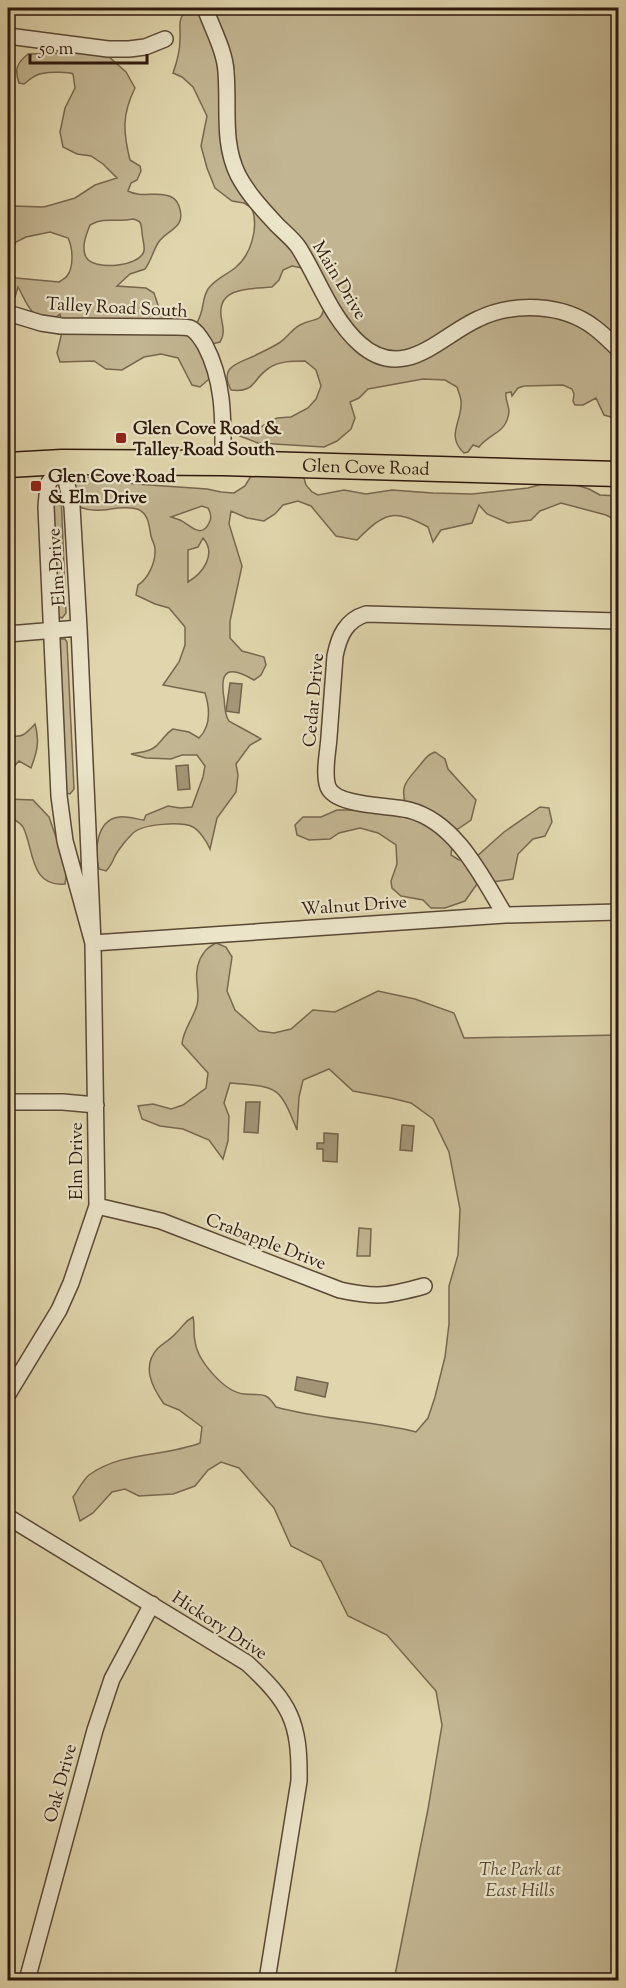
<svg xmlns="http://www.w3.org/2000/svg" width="626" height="1988" font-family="'Sorts Mill Goudy',serif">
	<rect width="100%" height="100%" fill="#e0d5ac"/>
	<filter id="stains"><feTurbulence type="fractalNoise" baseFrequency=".00333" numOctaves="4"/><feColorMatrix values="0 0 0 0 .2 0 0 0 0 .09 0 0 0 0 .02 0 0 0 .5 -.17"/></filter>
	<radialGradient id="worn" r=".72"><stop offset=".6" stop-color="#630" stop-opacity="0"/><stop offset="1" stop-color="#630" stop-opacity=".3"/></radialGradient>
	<path fill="#c2b591" stroke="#78674f" stroke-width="1.5" fill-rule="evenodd" d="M 189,8 L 613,8 L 618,21 L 618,419 L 604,415 L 596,398 L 583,405 L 575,405 L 573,401 L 574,394 L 572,389 L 563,385 L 524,386 L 518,388 L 512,396 L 511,392 L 506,393 C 505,400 509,405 509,412 C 506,434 491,432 479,447 L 473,445 L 468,452 L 464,453 C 445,435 463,421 461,401 C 461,397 458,391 457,387 L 445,380 L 423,379 L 368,389 L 359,398 L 350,402 L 355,418 L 351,429 L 337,441 L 324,447 L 258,443 L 227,431 L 259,428 L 277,418 L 291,417 L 308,408 L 316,399 L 321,386 L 316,370 L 305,361 C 293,361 279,361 269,368 C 252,379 256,393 231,390 C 219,367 236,364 254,356 C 262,352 271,348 279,343 C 287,338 292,329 300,325 C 315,316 321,326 325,304 L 302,268 L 292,266 L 283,270 L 279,280 L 272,287 C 253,289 218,286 221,315 C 222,326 226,332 220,342 L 204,346 L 210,366 L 209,379 L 200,387 L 192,385 L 178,358 L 161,354 L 144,357 L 122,370 L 106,369 L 94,361 L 60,362 L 57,353 L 63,328 L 60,314 L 51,321 C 30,318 27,303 18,287 L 15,297 L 8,304 L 8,208 L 14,206 L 44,207 L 75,198 L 95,185 L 117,178 L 103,164 L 91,156 L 77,154 L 63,147 L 60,132 L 65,108 L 75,88 L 73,74 C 68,71 42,72 37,75 C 32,77 28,81 24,84 L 19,83 C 14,69 17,63 28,54 L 94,52 L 109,57 L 126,72 L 135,88 C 122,114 123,132 130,160 L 140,166 L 141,171 L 137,180 L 131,183 L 128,191 C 141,198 152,192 165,195 C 172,196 177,200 179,206 C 187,229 167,229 158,243 C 153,251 151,261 145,269 L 130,274 L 117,286 L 146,288 L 154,293 L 162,317 L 171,324 L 196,324 C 205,311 201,300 208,289 C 215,279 226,275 235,268 C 251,255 259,228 252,208 L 244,203 L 232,201 L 215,188 L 207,168 L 201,146 L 207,116 L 193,87 L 182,77 L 173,73 C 177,62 180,51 180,39 C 181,24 176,20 189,8 ZM 133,219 C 142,221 141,224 142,232 C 142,238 145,245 144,251 C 140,267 93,271 86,257 C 81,248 86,235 90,225 C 106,216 116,223 133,219 ZM 50,232 L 68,238 C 73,248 74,267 67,276 C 65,279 61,280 59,282 L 16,278 C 5,266 10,255 16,242 L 26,237 Z
		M 259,470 L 294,472 L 304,478 L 306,485 L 312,492 L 318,495 L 344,490 L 366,494 L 392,490 L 433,493 L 472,494 L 528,488 L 553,481 L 567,482 L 589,489 L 600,495 L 618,496 L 618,521 L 606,515 L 561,503 L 540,511 L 531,520 L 508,523 L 487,514 L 479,505 L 472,523 L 441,530 L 433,542 L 428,527 C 393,508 384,513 357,540 L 336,536 L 311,506 L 298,501 L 283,505 L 275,514 L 264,521 L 247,518 L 231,511 L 229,524 L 242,566 L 230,621 L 230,638 L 242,651 L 264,657 L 266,665 L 261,675 L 254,680 C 230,666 219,668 224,698 C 225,705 224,714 229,721 C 230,722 257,736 261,739 L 250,745 L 236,764 L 238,775 L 236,792 L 217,818 L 210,849 C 207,842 200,831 193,827 C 181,821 143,824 133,833 C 128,838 122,845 118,851 C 113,858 113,864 106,871 L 99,869 C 94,852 96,820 119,817 C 127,816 136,819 144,820 L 146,815 L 168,806 L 180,808 L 192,807 L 203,777 L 205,766 L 197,755 L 182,755 L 171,759 L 146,758 L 131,754 C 141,752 152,752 159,743 C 165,737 165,734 173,729 L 189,732 L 199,738 C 211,726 210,709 205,693 L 163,685 L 179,662 L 185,645 L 185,627 L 169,608 L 155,604 L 136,595 L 138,585 C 148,579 156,562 155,549 C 155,544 152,541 151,536 C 149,526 149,513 137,509 C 114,503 102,517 77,506 L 72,488 L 77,481 L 87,477 L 135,484 L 207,489 L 221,492 L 234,493 L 245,486 L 251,476 ZM 202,506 L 208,508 C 211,513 212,518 209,523 C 201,540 189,524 180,520 C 177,519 174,518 171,517 ZM 203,538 C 217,554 203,573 188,582 L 188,550 L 198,547 Z
		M 57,490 L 61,494 L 66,613 L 62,618 L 57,616 L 51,496 L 54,491 Z
		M 60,639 L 65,639 L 67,642 L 74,789 L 70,794 L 66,793 L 58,641 Z
		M 35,724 C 40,741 37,752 31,768 L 19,761 L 8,773 L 8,735 C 21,739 26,734 35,724 Z
		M 435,752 L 445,759 L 448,769 L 476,800 L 471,820 L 458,829 L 448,829 L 452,846 L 451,855 L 459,860 L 476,857 L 504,832 L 540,807 L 549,808 L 552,822 L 545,836 L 533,839 L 518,854 L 513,879 L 477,884 L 465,901 L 445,908 L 431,908 L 423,900 L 401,896 L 392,888 L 391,881 L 397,864 L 396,845 L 378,833 L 360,828 L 339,833 L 330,839 L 309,840 L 297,835 L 295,825 L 303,817 L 321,817 L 337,810 L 359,810 L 406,805 C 399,785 408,780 420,765 C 426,758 427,755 435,752 Z
		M 8,799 L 33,800 L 49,817 L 67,869 L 65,884 C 29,887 34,848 23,827 C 20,822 13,819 8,815 Z
		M 216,943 L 226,947 L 232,957 L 227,991 L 235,1010 L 259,1031 L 274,1033 L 291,1029 L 313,1010 L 335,1012 L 378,991 L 415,999 L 454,1013 L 464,1038 L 618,1035 L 618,1980 L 394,1980 L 428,1809 L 442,1725 L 436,1691 L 387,1635 L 348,1616 L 321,1561 L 291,1546 L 274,1508 L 239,1468 L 221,1462 L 208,1470 L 195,1486 L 173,1494 L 139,1496 L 125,1489 L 112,1492 L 93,1513 L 80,1521 L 73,1497 C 78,1490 83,1480 89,1475 C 122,1451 164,1457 200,1443 L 202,1427 L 179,1410 L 164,1404 C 152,1387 141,1366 158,1348 C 164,1343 171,1339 176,1333 C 184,1326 183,1322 193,1317 C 195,1325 193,1333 195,1341 C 197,1360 224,1392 244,1394 C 261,1396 265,1390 276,1407 C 322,1420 370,1420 416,1432 L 428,1418 L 435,1397 L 445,1357 L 449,1324 L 449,1286 L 458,1255 L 460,1209 L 449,1152 L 433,1119 L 411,1103 L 391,1098 L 353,1091 L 329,1069 L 303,1080 L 299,1097 L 297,1130 C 279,1085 278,1087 230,1083 L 224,1103 L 229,1116 L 228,1141 L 223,1159 L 209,1140 L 183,1129 L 160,1126 L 142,1119 L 138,1106 L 153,1104 L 171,1109 L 183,1105 L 206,1088 L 208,1073 L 182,1044 C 183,1030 193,1019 197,1005 C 201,989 192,978 200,959 C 205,950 207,948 216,943 Z
		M 359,1228 L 371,1229 L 370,1256 L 357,1256 Z"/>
	<path fill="#a39576" stroke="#74634c" stroke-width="1.5" d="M 230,683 L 242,684 L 239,713 L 226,711 Z
		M 188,765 L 190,789 L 178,790 L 176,766 Z
		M 246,1102 L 260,1102 L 258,1133 L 244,1132 Z
		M 402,1125 L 414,1126 L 412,1151 L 400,1150 Z
		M 324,1133 L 338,1134 L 337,1162 L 323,1161 L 323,1149 L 317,1149 L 317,1143 L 324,1143 Z
		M 297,1377 L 328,1383 L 325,1397 L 295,1390 Z"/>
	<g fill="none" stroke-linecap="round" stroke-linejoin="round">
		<defs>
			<path id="street" d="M 205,8 C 212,28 225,51 226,72 C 229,108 222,142 238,175 C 248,194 263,210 277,225 C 284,232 294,240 299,248 C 319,280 331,318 360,344 C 404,383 440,336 478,319 C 513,302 563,303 595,328 C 603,334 611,342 618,349
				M 8,36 L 108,49 L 129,49 L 145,47 L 165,39
				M 8,313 L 41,323 L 61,326 L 176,327 C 180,327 186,327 190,328 C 197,331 201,339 205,345 C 225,383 223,422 223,463
				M 8,634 L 79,628
				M 505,915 C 482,877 456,822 409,810 C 391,805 336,807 328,787 C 323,773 328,753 329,737 C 331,710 333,683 335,656 C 339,636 346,620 366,614 L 618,621
				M 93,943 L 505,915 L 618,912
				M 8,1102 L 63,1102 L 96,1105
				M 97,1206 L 161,1221 L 340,1290 C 376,1298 388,1296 424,1286
				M 8,1394 L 59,1310 L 71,1283 L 97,1206 L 93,943 L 79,628 L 72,507 L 62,462 L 48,484 L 46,507 L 59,796 L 65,841 L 93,943
				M 8,1517 L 247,1663 C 290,1703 300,1721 299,1781 L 267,1980
				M 27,1980 L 95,1730 L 112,1679 L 152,1604"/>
			<g id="primary">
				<path id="s1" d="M 8,465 L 62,462 L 223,463 L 618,474"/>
			</g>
		</defs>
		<use href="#street" stroke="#5a4835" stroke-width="18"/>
		<use href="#primary" stroke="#2e190d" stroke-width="27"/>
		<use href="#street" stroke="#ebe4c9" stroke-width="15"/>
		<use href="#primary" stroke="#e0d5ac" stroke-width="24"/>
	</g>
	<g fill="#8f2418" stroke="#ebe4c9" stroke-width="2">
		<rect x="115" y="432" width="12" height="12" rx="3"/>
		<rect x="30" y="480" width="12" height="12" rx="3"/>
	</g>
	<g text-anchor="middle" stroke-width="4.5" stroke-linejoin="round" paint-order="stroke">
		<g font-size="18" fill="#2e190d" stroke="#ebe4c9">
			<text transform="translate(340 280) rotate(59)" y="6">Main Drive</text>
			<text transform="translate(117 307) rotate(3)" y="6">Talley Road South</text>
			<text dy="6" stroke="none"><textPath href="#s1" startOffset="358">Glen Cove Road</textPath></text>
			<text transform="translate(56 567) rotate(-94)" y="6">Elm Drive</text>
			<text transform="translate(313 700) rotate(-85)" y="6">Cedar Drive</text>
			<text transform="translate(354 905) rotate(-4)" y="6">Walnut Drive</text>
			<text transform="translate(76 1161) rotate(-90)" y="6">Elm Drive</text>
			<text transform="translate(266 1241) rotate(21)" y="6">Crabapple Drive</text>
			<text transform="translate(220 1625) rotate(33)" y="6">Hickory Drive</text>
			<text transform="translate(60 1783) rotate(-75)" y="6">Oak Drive</text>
		</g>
		<g font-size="18" font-weight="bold" fill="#2e190d" stroke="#ebe4c9" text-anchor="start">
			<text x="133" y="434">Glen Cove Road &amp;<tspan x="133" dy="21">Talley Road South</tspan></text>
			<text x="48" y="482">Glen Cove Road<tspan x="48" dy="21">&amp; Elm Drive</tspan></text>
		</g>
		<g font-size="18" font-style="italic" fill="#5a4835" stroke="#ebe4c9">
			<text x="520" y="1875">The Park at<tspan x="520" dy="21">East Hills</tspan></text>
		</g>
	</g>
	<rect width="626" height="1988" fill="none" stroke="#e0d5ac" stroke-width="30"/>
	<rect x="9" y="9" width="608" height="1970" fill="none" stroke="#2e190d" stroke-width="3"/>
	<rect x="15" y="15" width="596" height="1958" fill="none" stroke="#2e190d" stroke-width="1.5"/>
	<path d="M30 54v9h117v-9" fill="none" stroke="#2e190d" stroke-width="3"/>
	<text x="39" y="54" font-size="18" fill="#2e190d" stroke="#ebe4c9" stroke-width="4.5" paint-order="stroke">50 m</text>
	<rect width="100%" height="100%" filter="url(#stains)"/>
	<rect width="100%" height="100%" fill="url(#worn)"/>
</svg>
